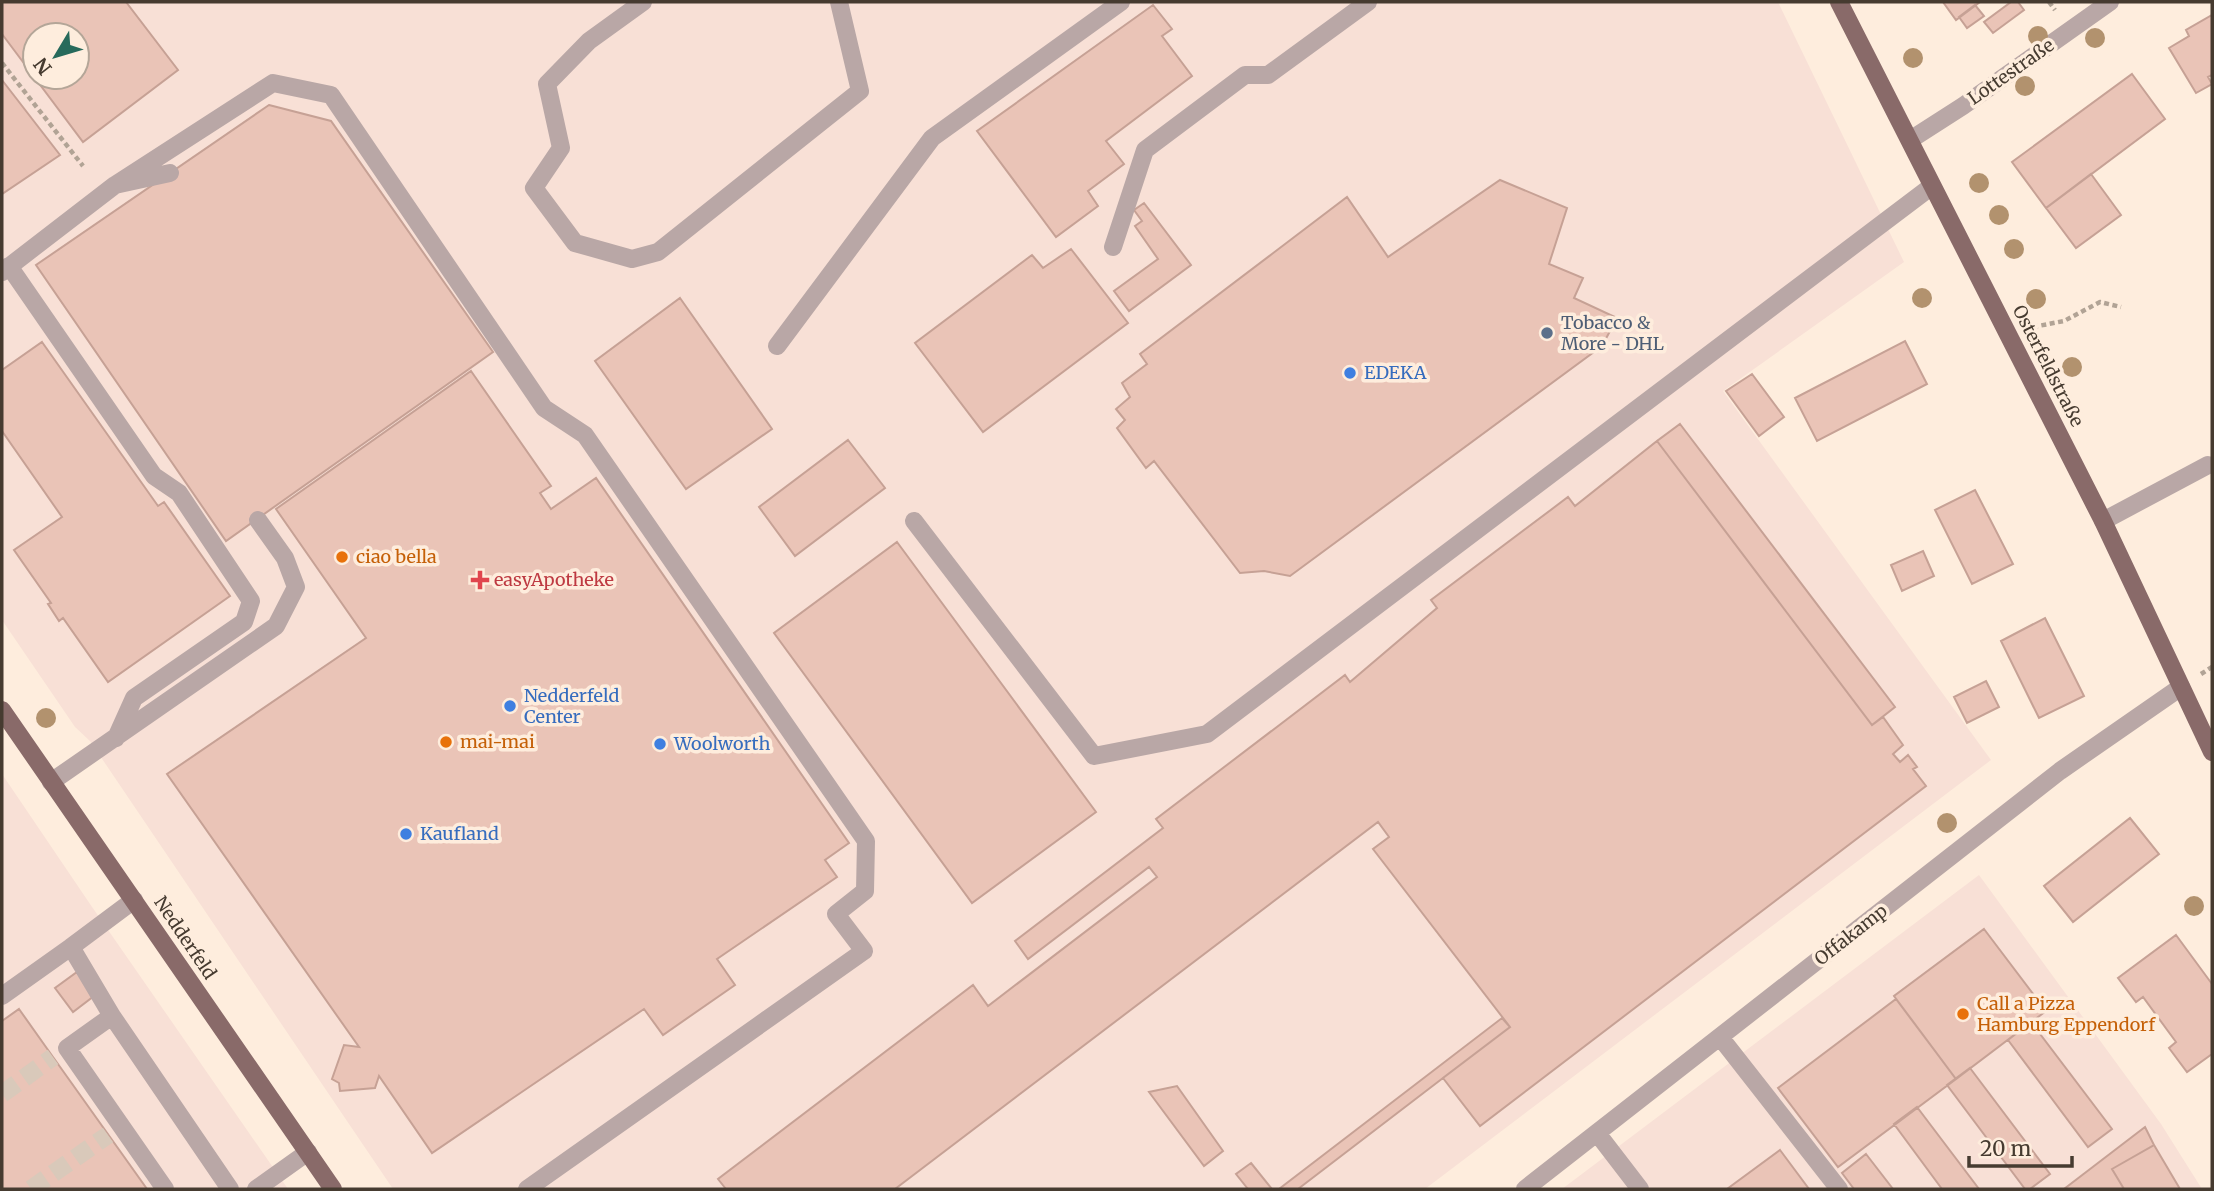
<svg xmlns="http://www.w3.org/2000/svg" width="2214" height="1191" font-family="Merriweather,serif">
	<rect width="100%" height="100%" fill="#feeddd"/>
	<path fill="#f8e0d6" fill-rule="evenodd" d="M 2,2 L 1778,2 L 1904,262 L 1723,391 L 1991,760 L 1425,1189 L 393,1189 L 90,741 L 75,727 L 2,620 ZM 35,35 L 77,35 L 77,77 L 35,77 Z
		M 2,774 L 90,904 L 288,1189 L 2,1189 Z
		M 1979,875 L 2161,1124 L 2202,1189 L 1562,1189 Z"/>
	<path fill="#eac4b7" stroke="#c6a195" stroke-width="2" fill-rule="evenodd" d="M 2,2 L 126,2 L 178,70 L 83,142 L 2,34 ZM 35,35 L 77,35 L 77,77 L 35,77 Z
		M 1943,2 L 1980,2 L 1956,20 Z
		M 2011,2 L 2018,2 L 2024,10 L 1993,33 L 1984,22 Z
		M 1153,5 L 1172,29 L 1162,36 L 1192,76 L 1106,141 L 1124,164 L 1088,191 L 1098,206 L 1056,237 L 977,131 Z
		M 1975,5 L 1984,16 L 1967,28 L 1959,17 Z
		M 2212,15 L 2212,75 L 2208,77 L 2212,84 L 2196,93 L 2169,48 L 2189,36 L 2186,30 Z
		M 2132,74 L 2165,119 L 2046,208 L 2012,162 Z
		M 2,80 L 60,155 L 2,194 Z
		M 269,105 L 331,121 L 493,352 L 226,541 L 36,265 Z
		M 2091,174 L 2121,215 L 2076,248 L 2046,208 Z
		M 1500,180 L 1567,208 L 1549,264 L 1583,278 L 1574,298 L 1617,318 L 1602,346 L 1290,576 L 1264,571 L 1240,573 L 1154,461 L 1146,468 L 1117,428 L 1125,420 L 1116,409 L 1130,397 L 1122,383 L 1147,364 L 1140,354 L 1347,197 L 1388,257 Z
		M 1144,203 L 1191,265 L 1129,311 L 1114,291 L 1158,259 L 1135,226 L 1142,221 L 1134,210 Z
		M 1071,249 L 1128,323 L 983,432 L 915,343 L 1032,255 L 1043,268 Z
		M 680,298 L 772,429 L 686,489 L 595,361 Z
		M 1905,341 L 1927,384 L 1817,441 L 1795,398 Z
		M 42,342 L 158,506 L 164,502 L 230,596 L 108,682 L 63,618 L 59,621 L 48,604 L 51,603 L 14,550 L 62,517 L 2,431 L 2,370 Z
		M 471,371 L 551,486 L 540,493 L 551,509 L 596,478 L 849,843 L 825,860 L 837,877 L 717,959 L 735,985 L 663,1035 L 644,1009 L 432,1153 L 379,1076 L 375,1088 L 340,1091 L 339,1083 L 332,1079 L 344,1045 L 359,1047 L 167,774 L 366,638 L 276,509 Z
		M 1752,374 L 1784,417 L 1759,436 L 1726,391 Z
		M 1680,424 L 1895,707 L 1872,725 L 1657,441 Z
		M 848,440 L 885,488 L 795,556 L 759,507 Z
		M 1657,441 L 1872,725 L 1883,717 L 1903,745 L 1893,754 L 1900,762 L 1908,755 L 1917,767 L 1913,769 L 1926,786 L 1480,1126 L 1443,1078 L 1510,1027 L 1373,849 L 1389,837 L 1378,822 L 895,1189 L 726,1189 L 718,1179 L 973,985 L 988,1006 L 1157,877 L 1149,867 L 1028,959 L 1015,941 L 1163,828 L 1156,819 L 1345,675 L 1350,682 L 1437,608 L 1431,600 L 1568,497 L 1575,506 Z
		M 1975,490 L 2013,564 L 1972,584 L 1935,510 Z
		M 897,542 L 1096,812 L 972,903 L 774,633 Z
		M 1923,551 L 1934,576 L 1902,591 L 1891,565 Z
		M 2045,618 L 2084,696 L 2039,718 L 2001,641 Z
		M 1986,681 L 1999,707 L 1967,723 L 1954,697 Z
		M 2130,818 L 2159,854 L 2073,922 L 2044,886 Z
		M 1984,929 L 2046,1011 L 1956,1079 L 1894,996 Z
		M 2176,935 L 2212,984 L 2212,1054 L 2187,1072 L 2169,1048 L 2176,1042 L 2143,997 L 2136,1002 L 2118,978 Z
		M 77,972 L 94,996 L 73,1012 L 55,988 Z
		M 1896,999 L 1956,1079 L 1838,1167 L 1778,1088 Z
		M 19,1009 L 53,1057 L 147,1189 L 2,1189 L 2,1021 Z
		M 1502,1018 L 1510,1027 L 1443,1078 L 1298,1189 L 1279,1189 Z
		M 2031,1022 L 2112,1129 L 2088,1147 L 2008,1040 Z
		M 1970,1068 L 2050,1174 L 2030,1189 L 2025,1189 L 1947,1085 Z
		M 1177,1086 L 1223,1151 L 1204,1166 L 1149,1092 Z
		M 1917,1107 L 1979,1189 L 1942,1189 L 1894,1124 Z
		M 2145,1127 L 2154,1145 L 2112,1169 L 2124,1189 L 2064,1189 Z
		M 2154,1145 L 2180,1189 L 2124,1189 L 2112,1169 Z
		M 1780,1150 L 1809,1189 L 1727,1189 Z
		M 1866,1154 L 1893,1189 L 1854,1189 L 1842,1173 Z
		M 1251,1163 L 1272,1189 L 1248,1189 L 1236,1174 Z"/>
	<g fill="none" stroke-linecap="round" stroke-linejoin="round">
		<path stroke="#d9c9ba" stroke-width="18" stroke-dasharray="18 9" stroke-linecap="butt" d="M 2,1094 L 53,1057
			M 31,1189 L 108,1135"/>
		<path stroke="#b1a395" stroke-width="4.5" stroke-dasharray="5 3.5" stroke-linecap="butt" d="M 2049,2 L 2055,10
			M 2,63 L 83,166
			M 2033,327 L 2064,321 L 2100,302 L 2121,307
			M 2201,674 L 2212,667"/>
		<path stroke="#b9a7a6" stroke-width="18" d="M 643,2 L 589,41 L 547,84 L 561,148 L 534,188 L 575,243 L 632,259 L 658,252 L 860,91 L 839,2
			M 1910,140 L 1963,106 L 2110,2
			M 115,185 L 273,83 L 331,95 L 544,408 L 585,435 L 866,841 L 865,891 L 836,914 L 864,951 L 527,1189
			M 1113,247 L 1145,150 L 1245,75 L 1268,75 L 1368,2
			M 9,266 L 154,476 L 179,493 L 251,601 L 244,622 L 134,698 L 116,738
			M 2,272 L 115,185 L 170,173
			M 777,346 L 932,138 L 1121,2
			M 914,521 L 1094,756 L 1207,734 L 1932,186
			M 2103,521 L 2208,465
			M 51,782 L 276,626 L 296,587 L 285,558 L 258,520
			M 134,900 L 71,947 L 112,1016 L 230,1189
			M 2,996 L 71,947
			M 112,1016 L 67,1048 L 165,1189
			M 1720,1037 L 1839,1189
			M 1597,1133 L 1640,1189
			M 256,1189 L 308,1152
			M 1525,1189 L 2060,771 L 2181,687"/>
		<path stroke="#896a69" stroke-width="18" d="M 1839,2 L 2103,521 L 2212,752
			M 2,710 L 333,1189"/>
	</g>
	<g fill="#b2926e">
		<circle cx="2038" cy="36" r="10"/>
		<circle cx="2095" cy="38" r="10"/>
		<circle cx="1913" cy="58" r="10"/>
		<circle cx="2025" cy="86" r="10"/>
		<circle cx="1979" cy="183" r="10"/>
		<circle cx="1999" cy="215" r="10"/>
		<circle cx="2014" cy="249" r="10"/>
		<circle cx="1922" cy="298" r="10"/>
		<circle cx="2036" cy="299" r="10"/>
		<circle cx="2072" cy="367" r="10"/>
		<circle cx="46" cy="718" r="10"/>
		<circle cx="1947" cy="823" r="10"/>
		<circle cx="2194" cy="906" r="10"/>
	</g>
	<circle fill="#5c6f8a" stroke="#feeddd" stroke-width="2.5" cx="1547" cy="333" r="7"/>
	<g fill="#3f7fe0" stroke="#feeddd" stroke-width="2.5">
		<circle cx="1350" cy="373" r="7"/>
		<circle cx="510" cy="706" r="7"/>
		<circle cx="660" cy="744" r="7"/>
		<circle cx="406" cy="834" r="7"/>
	</g>
	<g fill="#e8710a" stroke="#feeddd" stroke-width="2.5">
		<circle cx="342" cy="557" r="7"/>
		<circle cx="446" cy="742" r="7"/>
		<circle cx="1963" cy="1014" r="7"/>
	</g>
	<path fill="#e0444e" stroke="#feeddd" stroke-width="2.5" d="M476.5 569.5h7v7h7v7h-7v7h-7v-7h-7v-7h7z"/>
	<g text-anchor="middle" stroke-width="7" stroke-linejoin="round" paint-order="stroke">
		<g font-size="18" fill="#463b30" stroke="#feeddd">
			<text transform="translate(2011 72) rotate(-35)" y="6">Lottestraße</text>
			<text transform="translate(2048 366) rotate(63)" y="6">Osterfeldstraße</text>
			<text transform="translate(1851 935) rotate(-38)" y="6">Offakamp</text>
			<text transform="translate(185 938) rotate(56)" y="6">Nedderfeld</text>
		</g>
		<g font-size="18" fill="#4e5e75" stroke="#feeddd" text-anchor="start">
			<text x="1561" y="329">Tobacco &amp;<tspan x="1561" dy="21">More - DHL</tspan></text>
		</g>
		<g font-size="18" fill="#366cbe" stroke="#feeddd" text-anchor="start">
			<text x="1364" y="379">EDEKA</text>
			<text x="524" y="702">Nedderfeld<tspan x="524" dy="21">Center</tspan></text>
			<text x="674" y="750">Woolworth</text>
			<text x="420" y="840">Kaufland</text>
		</g>
		<g font-size="18" fill="#c56008" stroke="#feeddd" text-anchor="start">
			<text x="356" y="563">ciao bella</text>
			<text x="460" y="748">mai-mai</text>
			<text x="1977" y="1010">Call a Pizza<tspan x="1977" dy="21">Hamburg Eppendorf</tspan></text>
		</g>
		<g font-size="18" fill="#be3a42" stroke="#feeddd" text-anchor="start">
			<text x="494" y="586">easyApotheke</text>
		</g>
	</g>
	<rect width="2214" height="1191" fill="none" stroke="#463b30" stroke-width="7"/>
	<g transform="translate(56 56) rotate(232)"><circle r="33" fill="#feeddd" stroke="#b4a698" stroke-width="2"/>
	<path d="M0-5L12 26L0 18L-12 26Z" fill="#276a5b"/>
	<text y="-10" font-size="19" font-weight="bold" text-anchor="middle" fill="#463b30">N</text>
	</g>
	<path d="M1969 1156v10h103v-10" fill="none" stroke="#463b30" stroke-width="3.5"/>
	<text x="1980" y="1156" font-size="21" fill="#463b30" stroke="#feeddd" stroke-width="5" paint-order="stroke">20 m</text>
</svg>
